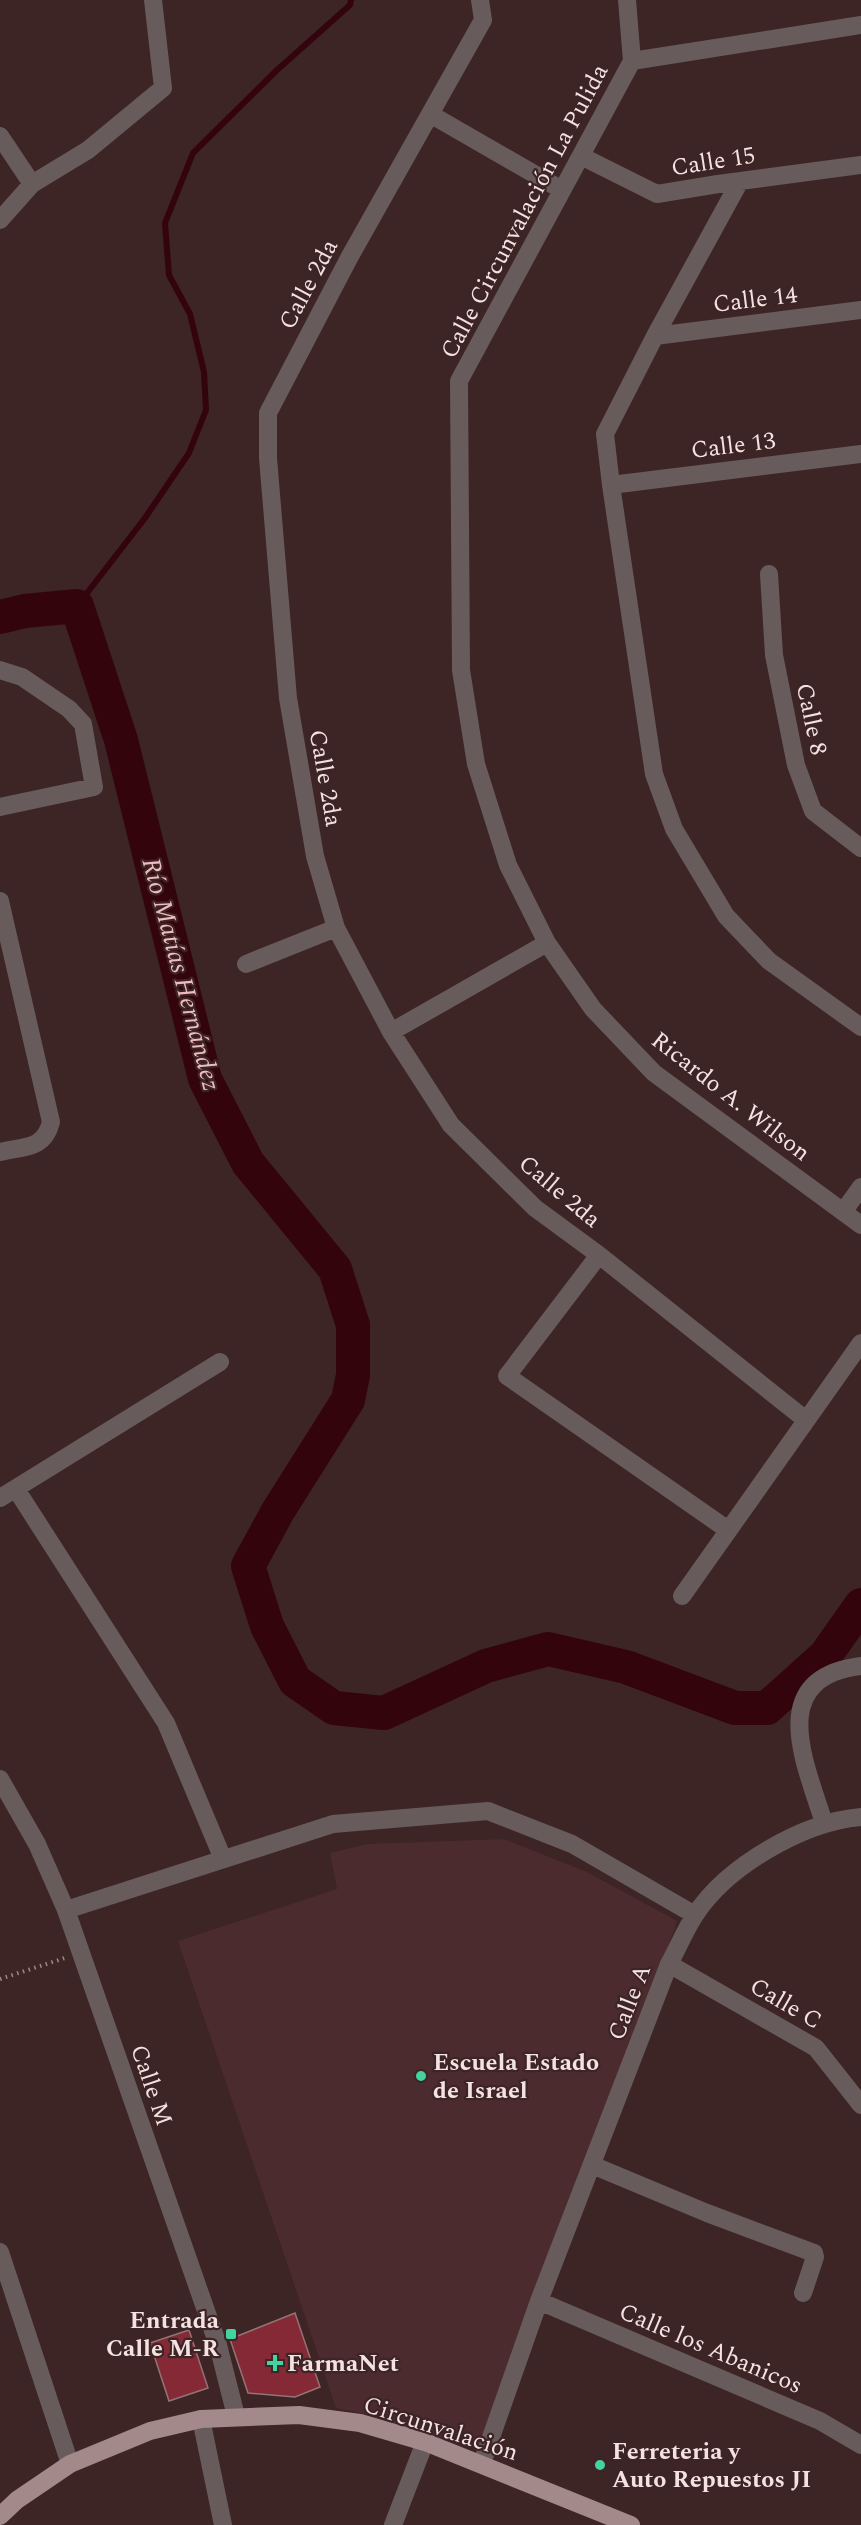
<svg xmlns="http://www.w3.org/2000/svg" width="861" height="2525" font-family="Spectral,serif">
	<rect width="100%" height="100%" fill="#3d2425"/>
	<path fill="#4b2b2e" d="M 504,1839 L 587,1872 L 677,1921 L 654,1990 L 478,2449 L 365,2414 L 336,2408 L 178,1941 L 337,1889 L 330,1853 L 367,1844 Z"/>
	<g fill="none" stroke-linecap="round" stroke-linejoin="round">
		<path stroke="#34040d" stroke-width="6" d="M 77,606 L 145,518 L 189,453 L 206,410 L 204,372 L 190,314 L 169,275 L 165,223 L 193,153 L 277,70 L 350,5 L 351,0"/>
		<path stroke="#34040d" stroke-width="34" d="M 0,617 L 25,611 L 77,606 L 121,740 L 205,1079 L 248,1163 L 335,1269 L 353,1325 L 353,1375 L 348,1400 L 278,1511 L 248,1566 L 267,1626 L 295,1681 L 334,1708 L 384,1713 L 486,1666 L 548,1649 L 626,1667 L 735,1708 L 767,1708 L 825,1656 L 861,1605"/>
	</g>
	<path fill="#852937" stroke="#937475" stroke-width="1.5" d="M 295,2313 L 320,2387 L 295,2397 L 248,2393 L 230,2339 Z
		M 189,2330 L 208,2388 L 169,2401 L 150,2343 Z"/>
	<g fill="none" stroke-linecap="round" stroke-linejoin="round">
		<path stroke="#9e8989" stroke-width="4" stroke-dasharray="1.5 4.5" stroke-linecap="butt" d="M 0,1979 L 65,1958"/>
		<path stroke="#685b5b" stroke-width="18" d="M 480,0 L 483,20 L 349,258 L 268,413 L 268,458 L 288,698 L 315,856 L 336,928 L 391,1032 L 451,1125 L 535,1208 L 599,1255 L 806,1420
			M 627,0 L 632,61 L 459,381 L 461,670 L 476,764 L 508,865 L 547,943 L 593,1009 L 654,1073 L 861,1225
			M 632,61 L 861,25
			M 430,114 L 562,190
			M 0,136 L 32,184
			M 581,156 L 657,194 L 718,184 L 861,165
			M 740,181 L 655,336 L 605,434 L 611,485 L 654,774 L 674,829 L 726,916 L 769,961 L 861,1027
			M 0,220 L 32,184 L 88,150 L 163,88 L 153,0
			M 655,336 L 861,310
			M 611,485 L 861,454
			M 769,574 L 774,655 L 796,765 L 813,811 L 861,848
			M 0,670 L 22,677 L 69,709 L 83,724 L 94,787 L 0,807
			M 0,901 L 51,1122 C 44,1150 24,1146 0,1152
			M 246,964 L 336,928
			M 391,1032 L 547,943
			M 843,1212 L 861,1187
			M 599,1255 L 507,1376 L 728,1530
			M 16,1489 L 166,1723 L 223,1859
			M 0,1498 L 220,1362
			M 682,1596 L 861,1343
			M 0,1779 L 37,1844 L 66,1910 L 218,2345 L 236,2416
			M 824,1823 C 805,1762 765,1678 861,1666
			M 66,1910 L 333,1824 L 488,1811 L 572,1844 L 695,1915
			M 669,1964 L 816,2048 L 861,2105
			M 592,2165 L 707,2213 L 814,2253 L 815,2257 L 803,2293
			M 0,2252 L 70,2464
			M 539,2301 L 820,2421 L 861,2445
			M 201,2419 L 223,2525
			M 482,2463 L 539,2301 L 669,1964 C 678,1948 685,1930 695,1915 C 727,1866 803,1822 861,1817
			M 393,2525 L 425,2442"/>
		<path stroke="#a4898a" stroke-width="18" d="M 0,2516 L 17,2500 L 70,2464 L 150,2431 L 201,2419 L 299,2415 L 360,2423 L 425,2442 L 631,2525"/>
	</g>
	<g fill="#42d4a0" stroke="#3d2425" stroke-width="2">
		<circle cx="421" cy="2076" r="6"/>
		<rect x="225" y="2328" width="12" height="12" rx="3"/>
		<path d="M272 2354h6v6h6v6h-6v6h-6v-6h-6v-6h6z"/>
		<circle cx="600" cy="2465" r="6"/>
	</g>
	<g text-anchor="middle" stroke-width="4.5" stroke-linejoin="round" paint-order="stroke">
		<g font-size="24" fill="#f4e2e2" stroke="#3d2425">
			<text transform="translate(713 161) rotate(-9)" y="8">Calle 15</text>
			<text transform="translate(524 211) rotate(-62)" y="8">Calle Circunvalación La Pulida</text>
			<text transform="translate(308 284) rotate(-62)" y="8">Calle 2da</text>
			<text transform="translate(755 299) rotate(-7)" y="8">Calle 14</text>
			<text transform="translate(733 445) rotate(-7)" y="8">Calle 13</text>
			<text transform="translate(812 719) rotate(78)" y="8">Calle 8</text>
			<text transform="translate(326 778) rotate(80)" y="8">Calle 2da</text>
			<text transform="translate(731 1096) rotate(38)" y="8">Ricardo A. Wilson</text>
			<text transform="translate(560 1191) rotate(40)" y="8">Calle 2da</text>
			<text transform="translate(629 2002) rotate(-69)" y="8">Calle A</text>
			<text transform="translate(786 2003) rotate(30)" y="8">Calle C</text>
			<text transform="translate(152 2085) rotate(71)" y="8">Calle M</text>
			<text transform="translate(711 2348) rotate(23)" y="8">Calle los Abanicos</text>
			<text transform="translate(441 2428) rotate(18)" y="8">Circunvalación</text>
		</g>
		<g font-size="24" font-weight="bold" fill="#f4e2e2" stroke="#3d2425" text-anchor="start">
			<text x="433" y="2070">Escuela Estado<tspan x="433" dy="28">de Israel</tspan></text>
			<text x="219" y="2328" text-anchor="end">Entrada<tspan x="219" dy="28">Calle M-R</tspan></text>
			<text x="287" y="2371">FarmaNet</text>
			<text x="612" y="2459">Ferreteria y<tspan x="612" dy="28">Auto Repuestos JI</tspan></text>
		</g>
		<g font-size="26" font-style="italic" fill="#f0bbbe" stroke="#3d2425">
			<text transform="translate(182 974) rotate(75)" y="9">Río Matías Hernández</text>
		</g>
	</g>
</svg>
